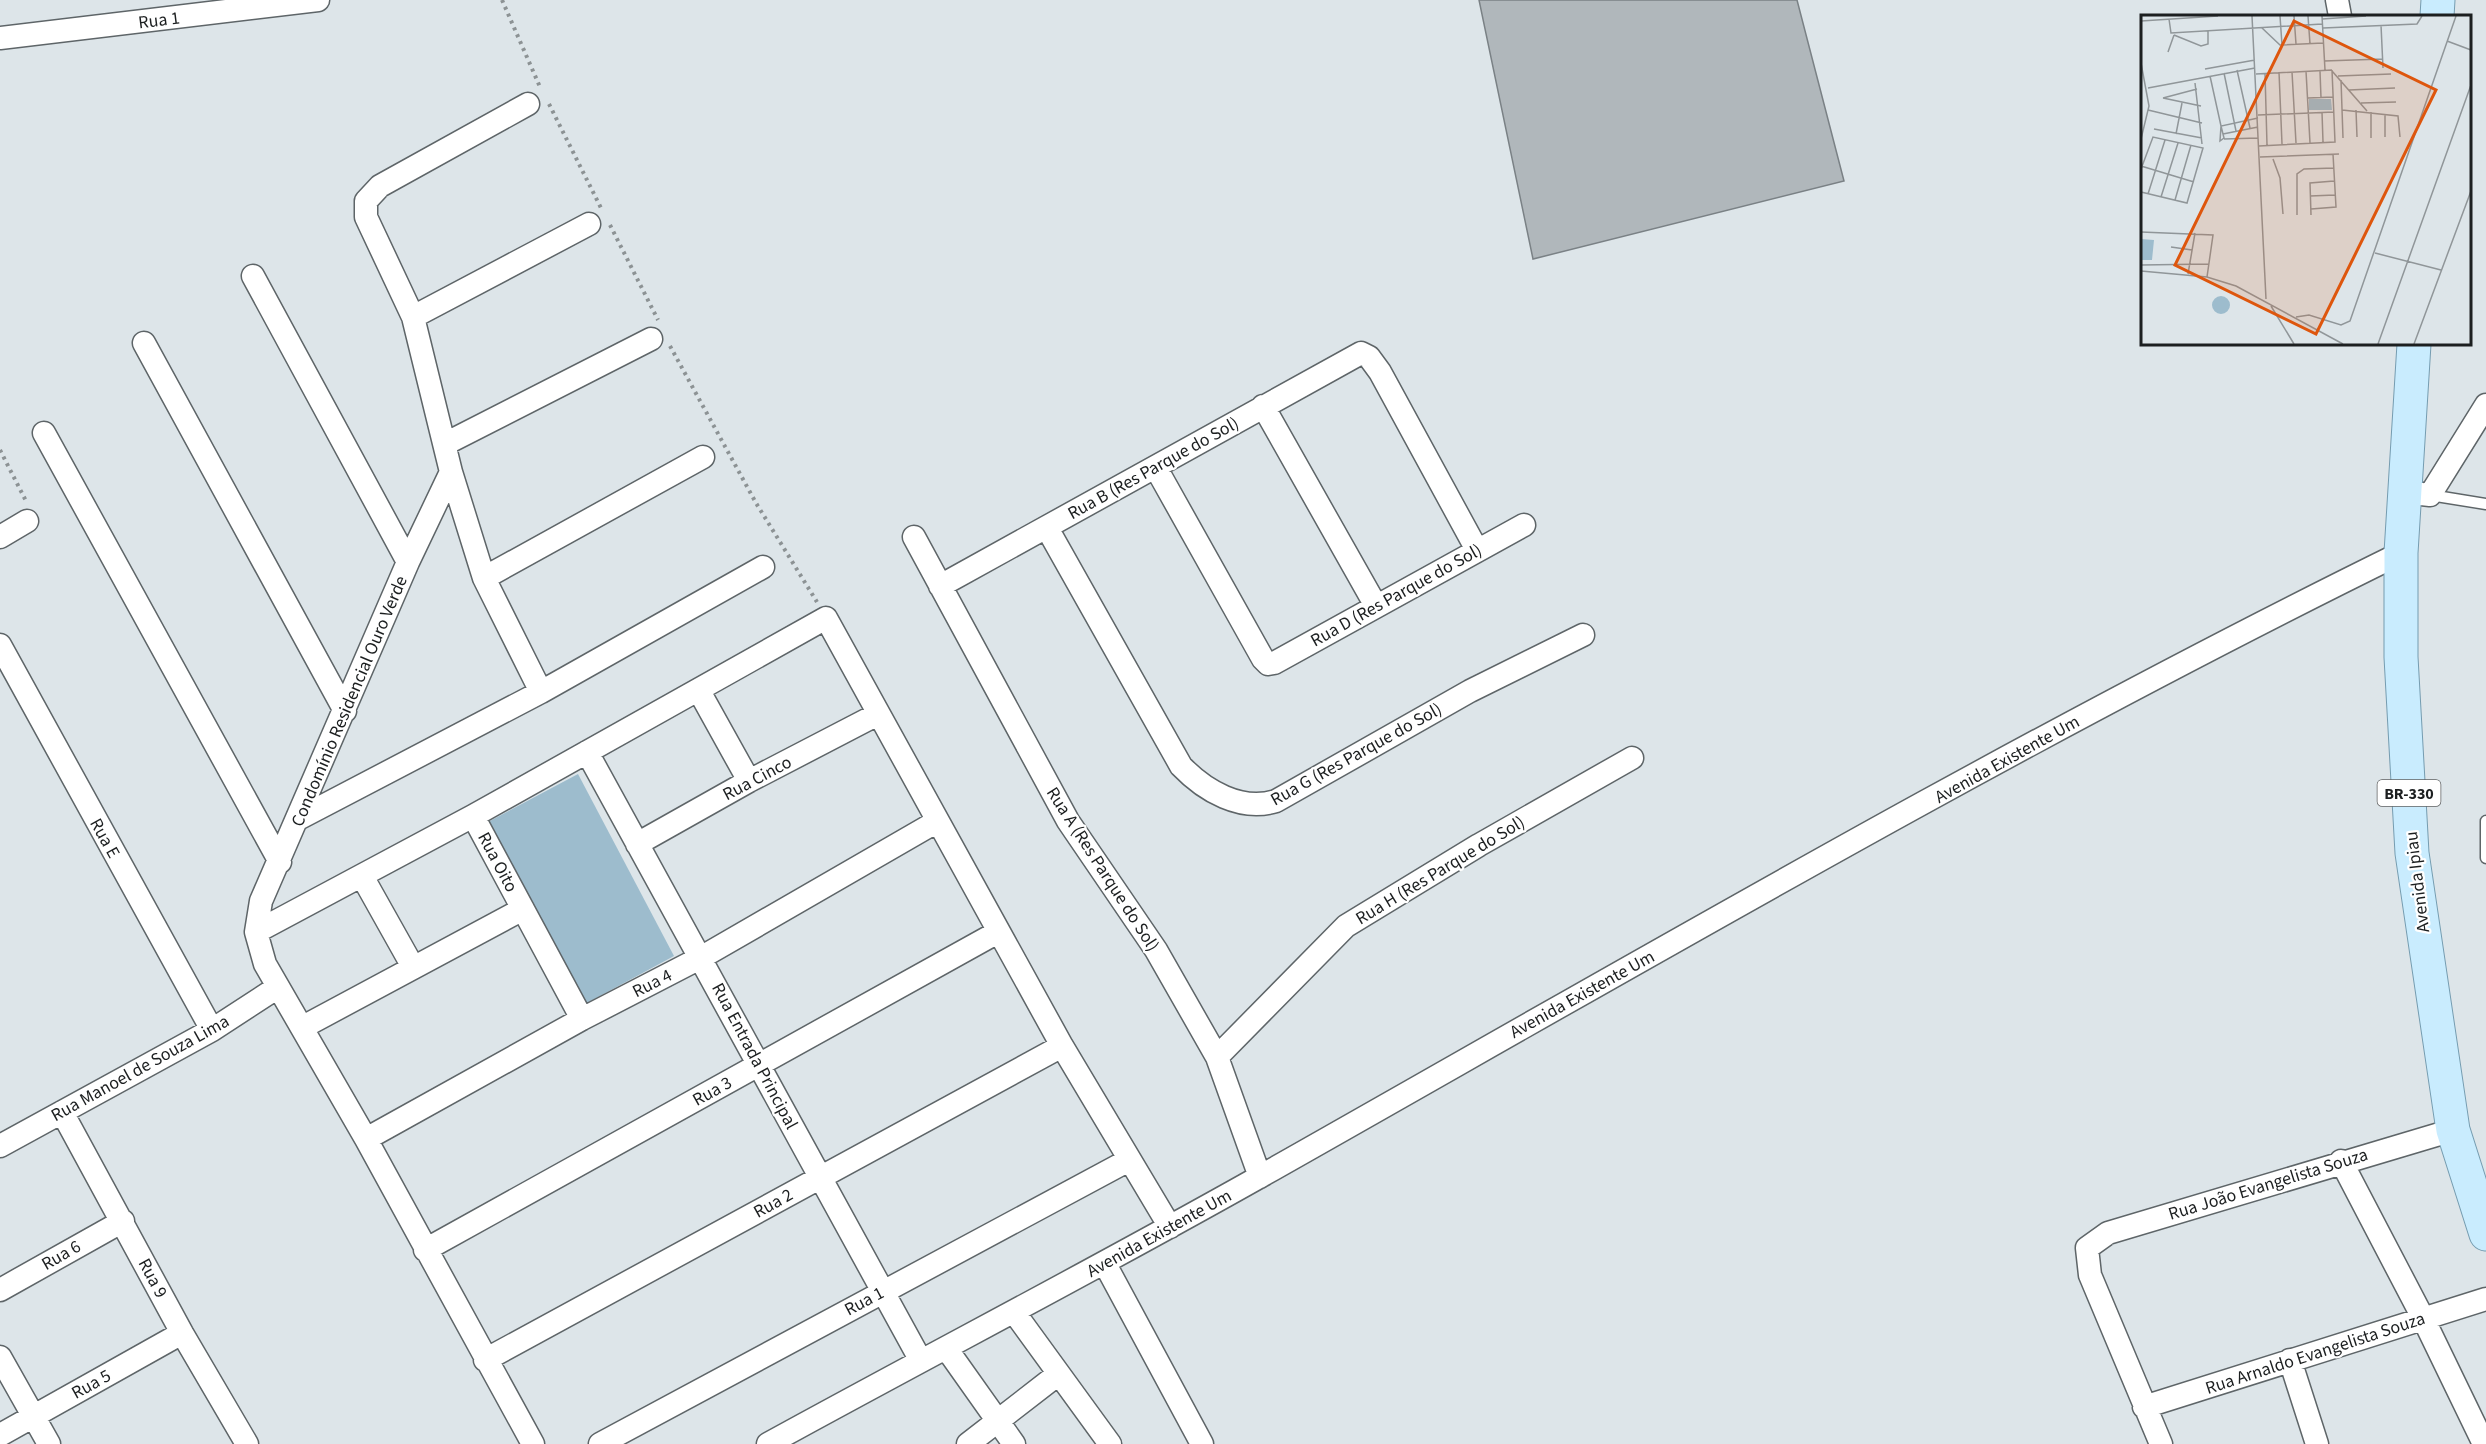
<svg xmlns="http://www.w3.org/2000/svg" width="2486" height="1444" font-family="'Source Sans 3',sans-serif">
	<rect width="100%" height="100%" fill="#dde5e9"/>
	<path fill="#9dbccd" d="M 578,774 L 674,956 L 585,1004 L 488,822 Z"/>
	<path fill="#b0b7bb" stroke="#7a8185" stroke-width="1.5" d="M 1479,0 L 1797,0 L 1844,181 L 1533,259 Z"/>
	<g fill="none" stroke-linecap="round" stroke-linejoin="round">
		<defs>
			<path id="service" d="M 2430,495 L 2486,504
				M 2486,821 L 2486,858"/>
			<path id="minor" d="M 2337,0 L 2340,16
				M 0,38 L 318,0
				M 528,104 L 380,186 L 366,201 L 366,217 L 413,317 L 451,472 L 484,578 L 541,692
				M 253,276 L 408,562
				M 413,317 L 589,224
				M 144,343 L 345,711
				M 1263,406 L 1376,606
				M 44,433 L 280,862
				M 445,444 L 651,339
				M 1156,468 L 1263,659 L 1268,664 L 1274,663 L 1524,525
				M 451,472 L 408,562 L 261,901 L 256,932 L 265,964 L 366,1139 L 533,1444
				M 2403,492 L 2430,495 L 2486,405
				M 1047,528 L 1181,766 C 1205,791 1241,812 1276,801 L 1470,691 L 1583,635
				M 0,537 L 27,521
				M 914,537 L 1068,821 L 1156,950 L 1217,1057 L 1260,1177
				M 484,578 L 703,457
				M 940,586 L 1361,353 L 1369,357 L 1380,372 L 1477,550
				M 0,645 L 212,1030
				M 699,691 L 749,781
				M 587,752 L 921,1361
				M 473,816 L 582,1019
				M 298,819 L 541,692 L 763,567
				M 637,844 L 749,781 L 878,714
				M 362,876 L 413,967
				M 256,932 L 473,816 L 826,618 L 1062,1046 L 1170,1227
				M 303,1027 L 523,909
				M 1217,1057 L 1346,926 L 1479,845 L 1632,758
				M 62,1112 L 182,1333 L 247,1444
				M 366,1139 L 582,1019 L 702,957 L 936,822
				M 0,1146 L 212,1030 L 278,987
				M 2341,1161 L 2423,1318 L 2484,1444
				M 425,1250 L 998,932
				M 1105,1264 L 1202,1444
				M 0,1290 L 123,1221
				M 1014,1312 L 1110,1444
				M 946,1348 L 1014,1444
				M 0,1357 L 49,1444
				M 485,1360 L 1062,1046
				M 2290,1360 L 2317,1444
				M 2144,1407 L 2486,1299
				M 0,1435 L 182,1333
				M 600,1444 L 1129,1160
				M 768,1444 C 932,1354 1098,1268 1261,1176 C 1638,963 2012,744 2401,553
				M 968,1444 L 1057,1375
				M 2161,1444 L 2090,1275 L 2087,1248 L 2108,1233 L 2453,1130"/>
			<path id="primary" d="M 2437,16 L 2438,0
				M 2414,344 L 2401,553 L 2401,657 L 2412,853 L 2453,1130 L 2486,1234"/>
		</defs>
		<use href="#service" stroke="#5e6568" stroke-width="13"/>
		<use href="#minor" stroke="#5e6568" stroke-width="25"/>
		<use href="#primary" stroke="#759cb0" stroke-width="35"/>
		<path stroke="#8c9294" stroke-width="4" stroke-dasharray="3 4.5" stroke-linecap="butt" d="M 502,0 L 540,87
			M 549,104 L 601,208
			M 610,225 L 658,320
			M 670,346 L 756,503 L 817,602
			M 0,450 L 27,503"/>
		<use href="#service" stroke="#fff" stroke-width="10"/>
		<use href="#minor" stroke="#fff" stroke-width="22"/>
		<use href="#primary" stroke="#c9ecfe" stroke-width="33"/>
	</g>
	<g text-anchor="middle" stroke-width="4.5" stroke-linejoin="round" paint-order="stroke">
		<rect fill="#fff" stroke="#606263" stroke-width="1.5" x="2377.5" y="780" width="63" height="26" rx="4.5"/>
		<g font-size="16" font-weight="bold" fill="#1c1f20">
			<text x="2409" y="799">BR-330</text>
		</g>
		<g font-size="18" fill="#1c1f20" stroke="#fff">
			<text transform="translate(159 20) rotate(-7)" y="6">Rua 1</text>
			<text transform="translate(1153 468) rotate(-29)" y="6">Rua B (Res Parque do Sol)</text>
			<text transform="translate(1396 595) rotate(-29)" y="6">Rua D (Res Parque do Sol)</text>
			<text transform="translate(349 701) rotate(-67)" y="6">Condomínio Residencial Ouro Verde</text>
			<text transform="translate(1356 754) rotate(-29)" y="6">Rua G (Res Parque do Sol)</text>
			<text transform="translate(2007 759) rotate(-29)" y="6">Avenida Existente Um</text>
			<text transform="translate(757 778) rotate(-28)" y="6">Rua Cinco</text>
			<text transform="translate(105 838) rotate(61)" y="6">Rua E</text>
			<text transform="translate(498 862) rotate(62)" y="6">Rua Oito</text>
			<text transform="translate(1103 869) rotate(57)" y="6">Rua A (Res Parque do Sol)</text>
			<text transform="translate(1440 870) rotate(-31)" y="6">Rua H (Res Parque do Sol)</text>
			<text transform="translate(2417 882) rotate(-97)" y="6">Avenida Ipiau</text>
			<text transform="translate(652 983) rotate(-27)" y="6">Rua 4</text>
			<text transform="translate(1582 994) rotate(-29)" y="6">Avenida Existente Um</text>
			<text transform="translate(755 1056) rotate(62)" y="6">Rua Entrada Principal</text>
			<text transform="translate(140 1068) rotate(-29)" y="6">Rua Manoel de Souza Lima</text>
			<text transform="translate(712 1091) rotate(-29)" y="6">Rua 3</text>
			<text transform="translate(2268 1184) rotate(-17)" y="6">Rua João Evangelista Souza</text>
			<text transform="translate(773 1203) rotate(-29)" y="6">Rua 2</text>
			<text transform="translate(1159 1233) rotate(-29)" y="6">Avenida Existente Um</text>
			<text transform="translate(61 1255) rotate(-30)" y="6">Rua 6</text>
			<text transform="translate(153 1278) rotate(62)" y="6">Rua 9</text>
			<text transform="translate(864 1301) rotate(-28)" y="6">Rua 1</text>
			<text transform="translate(2315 1353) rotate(-18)" y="6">Rua Arnaldo Evangelista Souza</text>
			<text transform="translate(91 1384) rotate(-29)" y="6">Rua 5</text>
		</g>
	</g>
	<g transform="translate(2141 15)">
		<rect width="330" height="330" fill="#dde5e9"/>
		<path d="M 168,84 L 190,84 L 191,95 L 168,95 ZM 0,224 L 13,225 L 11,245 L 0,245 ZM71 290a9 9 0 1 1 18 0a9 9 0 1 1-18 0Z" fill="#9dbccd"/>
		<path fill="none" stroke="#909699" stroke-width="1.5" d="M 111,1 L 125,284M 139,1 L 141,30M 153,1 L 155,29M 167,1 L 169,29M 181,1 L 184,55M 28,4 L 30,18 L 181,9M 181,4 L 225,1M 0,6 L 77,1M 240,10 L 242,53M 121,13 L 139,30 L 182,28M 182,13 L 276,9 L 281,1M 33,20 L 60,31 L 67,29 L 67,16M 306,26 L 330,35M 27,37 L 33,20M 183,46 L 242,44M 0,48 L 8,91 L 0,124M 64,54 L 114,45M 96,55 L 109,113M 165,56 L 169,128M 179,56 L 180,83M 191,56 L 226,96M 138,57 L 141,129M 151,57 L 155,128M 83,58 L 95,116M 124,58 L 126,130M 115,59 L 191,55M 69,61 L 80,111 L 83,123 L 79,126 L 80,111 L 117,103M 197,61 L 250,59M 200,65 L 202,123M 54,68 L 61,129M 7,73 L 114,53M 208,75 L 254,73M 22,83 L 60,91M 22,83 L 56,74M 167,83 L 192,82M 220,88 L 255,87M 7,95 L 61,108M 201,95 L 257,101 L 259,122M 215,95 L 216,122M 181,97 L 182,127M 230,97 L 230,123M 117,100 L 193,97M 244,100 L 244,122M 13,114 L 61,123M 35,119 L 41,88M 82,119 L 117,112M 83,124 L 117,123M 118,131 L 194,127 L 191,55M 119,142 L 198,139M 132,144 L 139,163 L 142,199M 0,151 L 53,167M 0,154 L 12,122 L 62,133 L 46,188 L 0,177M 7,179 L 24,125M 169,181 L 194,180M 20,182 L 37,128M 34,185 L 50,130M 170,194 L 195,192 L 192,139M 156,200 L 156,159 L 163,154 L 193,153M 170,200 L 169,168 L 193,166M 0,217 L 72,220 L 66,262M 30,232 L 51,235M 234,238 L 300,255M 0,250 L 68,249M 0,256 L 66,262 L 95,271 L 202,329M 47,259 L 54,218M 130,291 L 153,329M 155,302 L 168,300 L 200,310 L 209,306 L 315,1M 237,329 L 330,70M 273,329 L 330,176"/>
		<path fill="#de560d" fill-opacity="0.15" stroke="#de560d" stroke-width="3" d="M 153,6 L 295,75 L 175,319 L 34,250 Z"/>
		<rect width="330" height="330" fill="none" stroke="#1c1f20" stroke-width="3"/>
	</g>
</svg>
